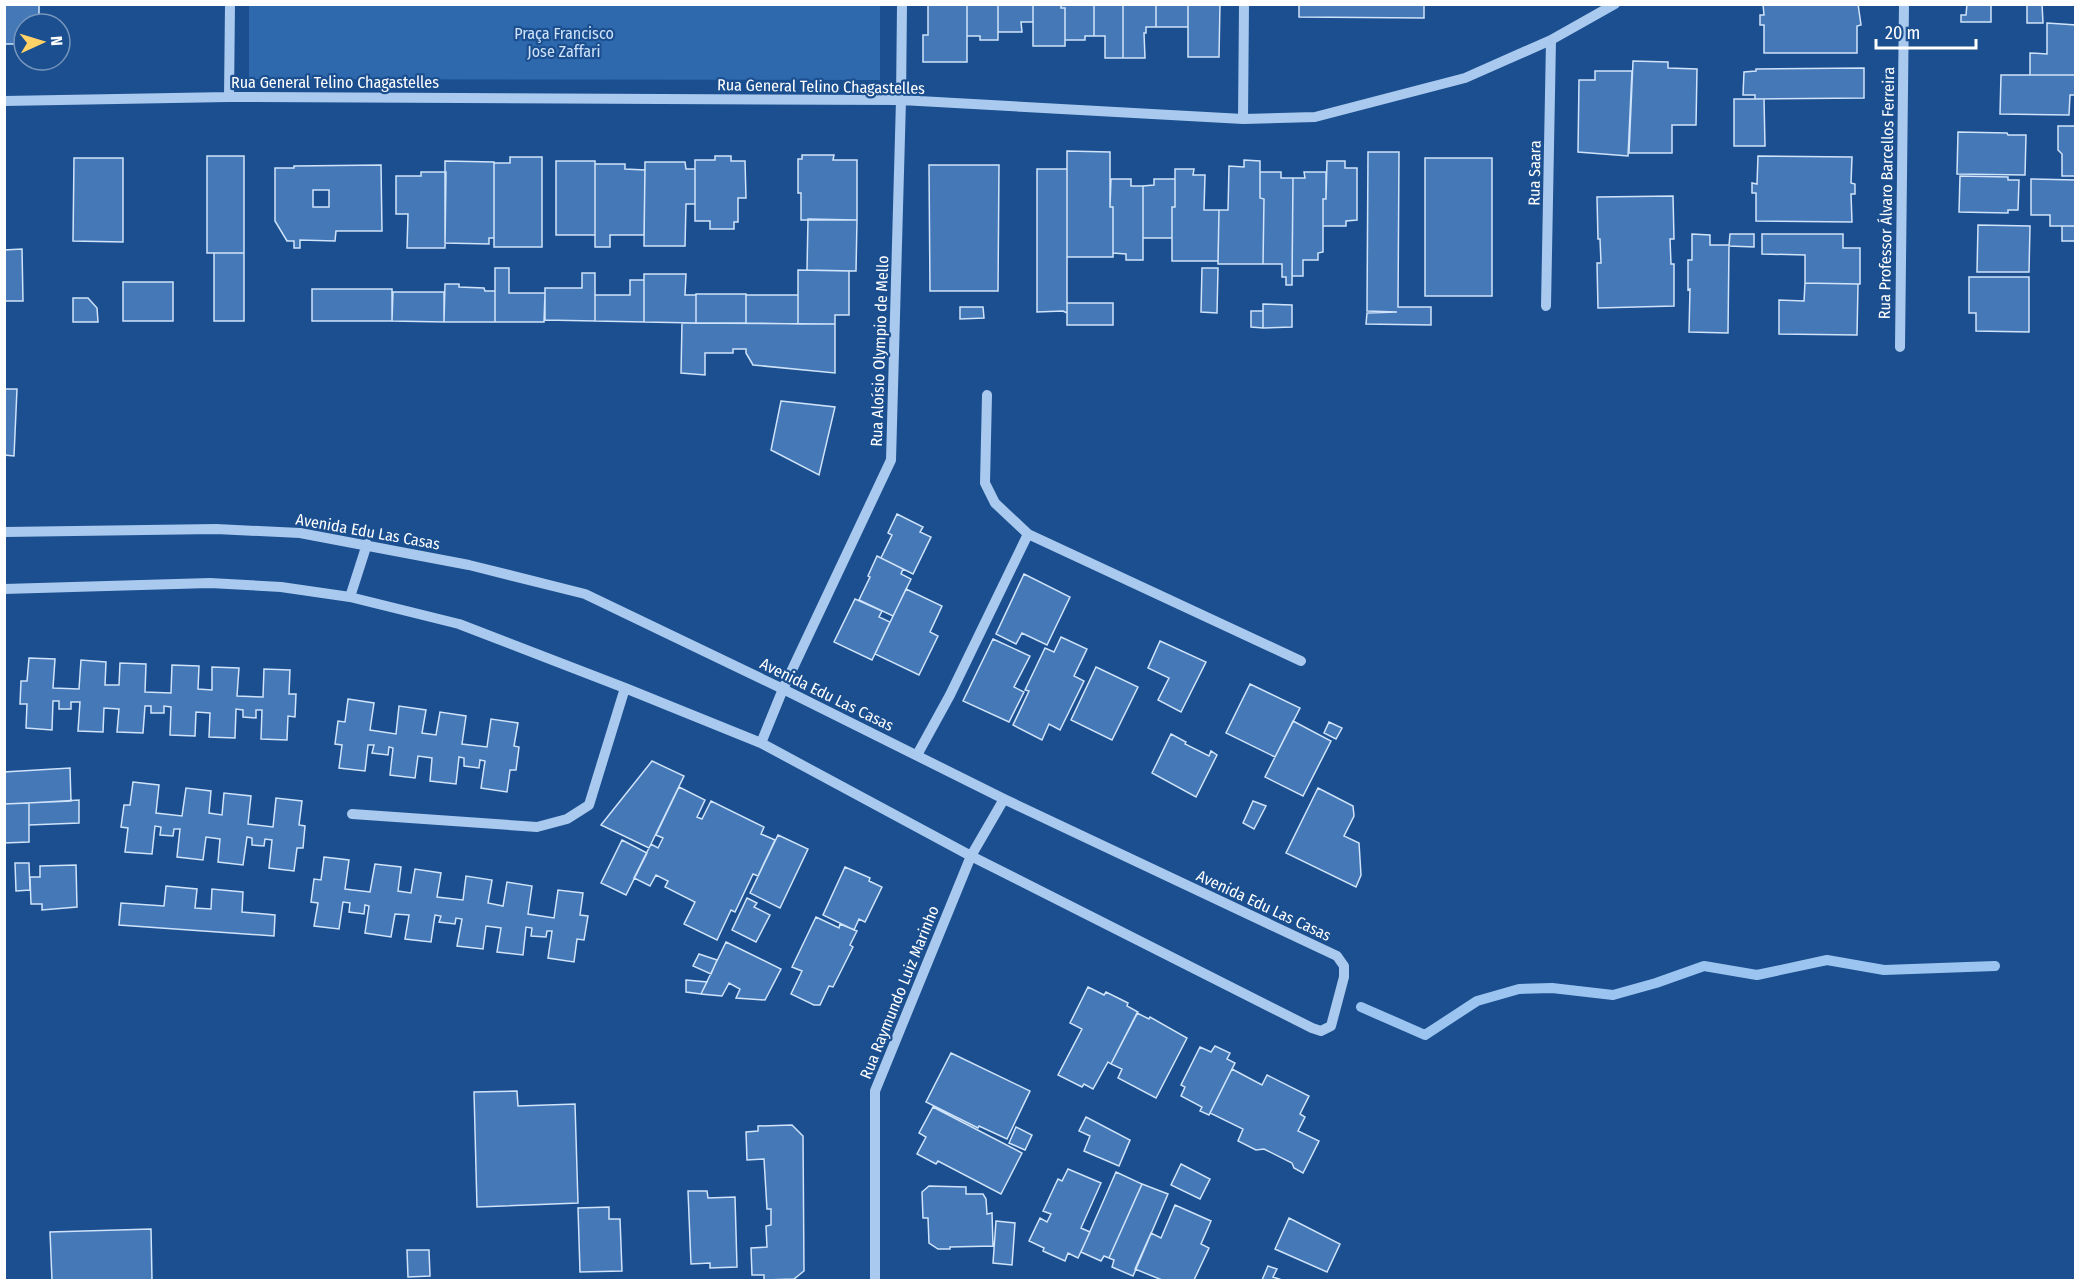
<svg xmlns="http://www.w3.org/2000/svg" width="2080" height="1285" font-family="'Fira Sans Condensed',sans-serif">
	<rect width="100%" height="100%" fill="#1b4f8f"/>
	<path fill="#2e69ad" d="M 249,5 L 880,5 L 880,80 L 249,79 Z"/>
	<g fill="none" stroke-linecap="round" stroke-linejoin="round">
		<path stroke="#9cc4f0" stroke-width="10" d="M 1361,1007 L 1425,1035 L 1477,1001 L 1519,989 L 1552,988 L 1613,995 L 1656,983 L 1704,966 L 1757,975 L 1827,960 L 1884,970 L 1995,966"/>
	</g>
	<path fill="#4478b7" stroke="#cfe3fa" stroke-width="1.5" fill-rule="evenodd" d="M 4,4 L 39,4 L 39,24 L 24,24 L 24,44 L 4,44 Z
		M 928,4 L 967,4 L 967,62 L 923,62 L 923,35 L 928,35 Z
		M 967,4 L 998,4 L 998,40 L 980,40 L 980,36 L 967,36 Z
		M 998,4 L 1033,4 L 1033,22 L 1021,22 L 1022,32 L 998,32 Z
		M 1033,4 L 1061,4 L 1061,8 L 1065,8 L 1065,46 L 1033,46 Z
		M 1061,4 L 1094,4 L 1094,36 L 1085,36 L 1085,40 L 1065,40 L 1065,8 L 1061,8 Z
		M 1094,4 L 1123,4 L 1123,58 L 1105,58 L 1105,36 L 1094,36 Z
		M 1123,4 L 1156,4 L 1156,27 L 1146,27 L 1146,33 L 1144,33 L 1145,58 L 1123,58 Z
		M 1156,4 L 1188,4 L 1188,27 L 1156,27 Z
		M 1188,4 L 1220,4 L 1219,57 L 1188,57 Z
		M 1299,4 L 1424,4 L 1424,18 L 1299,17 Z
		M 1763,4 L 1858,4 L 1861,25 L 1857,26 L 1857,53 L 1764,53 L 1764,25 L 1760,25 L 1760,15 L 1764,15 Z
		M 1967,4 L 1991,4 L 1991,22 L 1961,22 L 1961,15 L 1966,15 Z
		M 2027,4 L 2042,4 L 2043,23 L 2027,23 Z
		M 2047,23 L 2076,25 L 2076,75 L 2030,75 L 2030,53 L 2047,54 Z
		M 1633,61 L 1668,62 L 1668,68 L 1697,69 L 1696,125 L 1672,125 L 1672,153 L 1629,153 Z
		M 1864,68 L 1864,98 L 1755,99 L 1755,95 L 1743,95 L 1744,72 L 1756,71 L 1756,69 Z
		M 1595,71 L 1632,71 L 1628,156 L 1578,152 L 1579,80 L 1595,80 Z
		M 2001,75 L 2076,75 L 2076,95 L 2070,95 L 2069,115 L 2000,114 Z
		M 1734,99 L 1764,99 L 1765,146 L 1734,146 Z
		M 2058,126 L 2076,126 L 2076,176 L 2062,176 L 2062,154 L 2058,150 Z
		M 1958,132 L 2007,133 L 2008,135 L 2026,135 L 2025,175 L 1957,174 Z
		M 1067,151 L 1110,152 L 1110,207 L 1113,207 L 1113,257 L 1067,257 Z
		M 1368,152 L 1399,152 L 1398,307 L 1431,307 L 1431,325 L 1366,324 L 1367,313 L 1397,312 L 1367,311 Z
		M 802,155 L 834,155 L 833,160 L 857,160 L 857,220 L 801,220 L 801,193 L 798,193 L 798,159 L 802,159 Z
		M 207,156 L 244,156 L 244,253 L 207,253 Z
		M 715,156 L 731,156 L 731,161 L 745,161 L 746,198 L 738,198 L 738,222 L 734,222 L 734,229 L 710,229 L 710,221 L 695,221 L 695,160 L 715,160 Z
		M 1758,156 L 1852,157 L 1851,183 L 1855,184 L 1855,194 L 1851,194 L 1852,222 L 1756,221 L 1756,193 L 1752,193 L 1752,183 L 1757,184 Z
		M 510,157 L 542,157 L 542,247 L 494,247 L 494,163 L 510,163 Z
		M 74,158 L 123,158 L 123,242 L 73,241 Z
		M 1425,158 L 1492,158 L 1492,296 L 1425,296 Z
		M 1244,160 L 1260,161 L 1260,198 L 1264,199 L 1263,264 L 1218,264 L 1219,210 L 1228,210 L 1229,166 L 1244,167 Z
		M 445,161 L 494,162 L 494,238 L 489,238 L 489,244 L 445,243 Z
		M 556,161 L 595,161 L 595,235 L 556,235 Z
		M 1327,161 L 1345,161 L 1345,168 L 1357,168 L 1357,220 L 1346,221 L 1346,226 L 1323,226 L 1323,199 L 1326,199 Z
		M 645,162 L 685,162 L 686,169 L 695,169 L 695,204 L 686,204 L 685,246 L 644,246 Z
		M 595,164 L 625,164 L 625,169 L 645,170 L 644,235 L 610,235 L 610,247 L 595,247 Z
		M 381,165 L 382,231 L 336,231 L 335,241 L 300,240 L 300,248 L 294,248 L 294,241 L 287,241 L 275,221 L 275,168 L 294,168 L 294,166 ZM 313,190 L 329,190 L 329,207 L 313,207 Z
		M 929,165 L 999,165 L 998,291 L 930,291 Z
		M 1037,169 L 1067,169 L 1067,313 L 1063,311 L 1037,312 Z
		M 1175,169 L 1194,169 L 1193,175 L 1205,175 L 1204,210 L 1219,210 L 1218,261 L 1172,261 L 1172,207 L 1175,207 Z
		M 421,172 L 446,172 L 445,248 L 407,248 L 408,214 L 396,214 L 396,176 L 421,176 Z
		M 1260,172 L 1281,172 L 1281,178 L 1293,178 L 1292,285 L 1286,285 L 1286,277 L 1282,277 L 1282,264 L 1263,264 L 1264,199 L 1260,198 Z
		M 1304,172 L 1326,172 L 1326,199 L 1323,199 L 1323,252 L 1318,253 L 1318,260 L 1303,260 L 1303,276 L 1292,276 L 1293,178 L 1305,178 Z
		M 1960,176 L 2008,177 L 2008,180 L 2019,180 L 2018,210 L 2008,210 L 2008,213 L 1959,212 Z
		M 1111,179 L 1131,179 L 1131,186 L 1143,186 L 1143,260 L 1126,260 L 1126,254 L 1113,253 L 1113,207 L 1110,207 Z
		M 1154,179 L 1175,179 L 1175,207 L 1172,207 L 1172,238 L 1143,238 L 1143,186 L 1154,185 Z
		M 2031,179 L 2076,180 L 2075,226 L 2050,226 L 2050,215 L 2031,215 Z
		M 1673,196 L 1674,239 L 1670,239 L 1671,264 L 1674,264 L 1674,306 L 1598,308 L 1597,263 L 1601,263 L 1600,239 L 1598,239 L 1597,197 Z
		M 808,219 L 857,220 L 856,271 L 807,270 Z
		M 1978,225 L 2030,226 L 2029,272 L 1977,272 Z
		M 2062,226 L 2076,226 L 2076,241 L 2062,241 Z
		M 1692,234 L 1710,235 L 1710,245 L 1729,245 L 1728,333 L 1689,332 L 1690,289 L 1688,290 L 1688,260 L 1692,260 Z
		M 1730,234 L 1754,234 L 1754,247 L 1729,246 Z
		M 1762,234 L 1843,234 L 1843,248 L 1860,248 L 1860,284 L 1805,283 L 1805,255 L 1762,254 Z
		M 22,249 L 23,301 L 4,301 L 4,250 Z
		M 214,253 L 244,253 L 244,321 L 214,321 Z
		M 495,268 L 509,268 L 509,293 L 545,293 L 544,322 L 495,322 Z
		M 1202,268 L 1218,268 L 1217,313 L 1201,312 Z
		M 798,270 L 849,271 L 849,315 L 835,315 L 835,324 L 798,324 Z
		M 582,273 L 595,273 L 595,321 L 545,320 L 545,288 L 582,288 Z
		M 644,274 L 686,274 L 685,295 L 696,295 L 696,323 L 644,322 Z
		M 1969,277 L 2029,277 L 2029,332 L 1976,331 L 1976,313 L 1969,313 Z
		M 630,280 L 644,280 L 644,322 L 595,321 L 595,295 L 630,295 Z
		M 123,282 L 173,282 L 173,321 L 123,321 Z
		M 1805,283 L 1858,284 L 1857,335 L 1779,334 L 1779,300 L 1804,301 Z
		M 445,284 L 459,284 L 459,287 L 484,288 L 485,291 L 495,291 L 495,322 L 444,322 Z
		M 312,289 L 392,289 L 392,321 L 312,321 Z
		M 393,292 L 444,292 L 444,322 L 392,321 Z
		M 696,294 L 746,294 L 746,323 L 696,323 Z
		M 746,295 L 798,295 L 798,324 L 746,323 Z
		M 73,298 L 88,298 L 97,308 L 98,322 L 73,322 Z
		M 1067,303 L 1113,303 L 1113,325 L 1067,325 Z
		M 1263,304 L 1292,305 L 1292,327 L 1263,328 Z
		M 960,307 L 983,307 L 984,318 L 960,319 Z
		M 1251,311 L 1263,311 L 1263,328 L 1251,327 Z
		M 682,323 L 835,324 L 835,373 L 753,365 L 746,353 L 746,349 L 733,349 L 733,353 L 705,353 L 705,375 L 681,373 Z
		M 4,389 L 17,389 L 14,456 L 4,455 Z
		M 781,401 L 835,407 L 819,475 L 771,450 Z
		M 897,514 L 923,527 L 920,532 L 931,537 L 913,574 L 881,558 L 892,535 L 888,533 Z
		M 877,556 L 903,569 L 901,574 L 911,579 L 893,616 L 859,600 L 870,577 L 868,576 Z
		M 1024,574 L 1070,597 L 1047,645 L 1022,633 L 1016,644 L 996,634 Z
		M 906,589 L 942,606 L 930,632 L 938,636 L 919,675 L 875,654 Z
		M 855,599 L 882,611 L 879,617 L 890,622 L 872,660 L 834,642 Z
		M 1061,637 L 1087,649 L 1074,676 L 1084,681 L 1060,730 L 1049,724 L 1042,740 L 1013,725 L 1029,691 L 1025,690 L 1045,648 L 1054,652 Z
		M 993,639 L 1030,656 L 1014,687 L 1024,692 L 1009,722 L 963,701 Z
		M 1160,641 L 1206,662 L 1181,712 L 1158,700 L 1169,678 L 1148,668 Z
		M 29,658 L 55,659 L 53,688 L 79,689 L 81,660 L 106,662 L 105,685 L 119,685 L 120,663 L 146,664 L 145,692 L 171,693 L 172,665 L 199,666 L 198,689 L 212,690 L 212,667 L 239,668 L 237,696 L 263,697 L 264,669 L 290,670 L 289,694 L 296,694 L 295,717 L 288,716 L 287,740 L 261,739 L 262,710 L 256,710 L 256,718 L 243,717 L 243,710 L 236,709 L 235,738 L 209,737 L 210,713 L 196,712 L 195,736 L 170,735 L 171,707 L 164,706 L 164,713 L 151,713 L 151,706 L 145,706 L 143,733 L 117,732 L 119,709 L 104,708 L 103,732 L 78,731 L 80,702 L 71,702 L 71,709 L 59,709 L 59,701 L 53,701 L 52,730 L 26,728 L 27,704 L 20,704 L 21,681 L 27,681 Z
		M 1096,667 L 1138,687 L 1112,740 L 1071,720 Z
		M 1250,684 L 1300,708 L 1275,757 L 1226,733 Z
		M 348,699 L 374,703 L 370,730 L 396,734 L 399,706 L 426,710 L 422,733 L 436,735 L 440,712 L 466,716 L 462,744 L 487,747 L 491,719 L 518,723 L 514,746 L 519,747 L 516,770 L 510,770 L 507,792 L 481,788 L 485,761 L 480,760 L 479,768 L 464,766 L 464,758 L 459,757 L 456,784 L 430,781 L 432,758 L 418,756 L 415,778 L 390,775 L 393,748 L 389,747 L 388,755 L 372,753 L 374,745 L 368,745 L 365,771 L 339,768 L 342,745 L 335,744 L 338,721 L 345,722 Z
		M 1293,721 L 1331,741 L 1303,796 L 1265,777 Z
		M 1329,722 L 1342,728 L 1336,739 L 1324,733 Z
		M 1171,734 L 1186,742 L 1185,744 L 1209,756 L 1211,751 L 1217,755 L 1196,797 L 1152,773 Z
		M 652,761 L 684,776 L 649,848 L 601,825 Z
		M 70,768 L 71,801 L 4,804 L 4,772 Z
		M 133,782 L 159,785 L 156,813 L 182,816 L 186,788 L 211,791 L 209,813 L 222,815 L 224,793 L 251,796 L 248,824 L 273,827 L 276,798 L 302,801 L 299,825 L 305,826 L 303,848 L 297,848 L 294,871 L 269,868 L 272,840 L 265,839 L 264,846 L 252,845 L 252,838 L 247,837 L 243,865 L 218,862 L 220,839 L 206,837 L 203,860 L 177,857 L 180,829 L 174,829 L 173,836 L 160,835 L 161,827 L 155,826 L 152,854 L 125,852 L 128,828 L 121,827 L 124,805 L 130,805 Z
		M 679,787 L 705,800 L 697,817 L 702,819 L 711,801 L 764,827 L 761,834 L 775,840 L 758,876 L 753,874 L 735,912 L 731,910 L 717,940 L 684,924 L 695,902 L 665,887 L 668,881 L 656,875 L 650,886 L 634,878 L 651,844 L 658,848 L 663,838 L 656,835 Z
		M 1318,788 L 1353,806 L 1354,816 L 1344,836 L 1359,843 L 1361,875 L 1356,887 L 1286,853 Z
		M 79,800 L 79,823 L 29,825 L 29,803 Z
		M 1253,801 L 1266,806 L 1254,829 L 1243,823 Z
		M 29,803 L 29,842 L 4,843 L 4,804 Z
		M 778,835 L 808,849 L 780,908 L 750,893 Z
		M 622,840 L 647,853 L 626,895 L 601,883 Z
		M 324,857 L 349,860 L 345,889 L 370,892 L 375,864 L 401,867 L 398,891 L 411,893 L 415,869 L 441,873 L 437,897 L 463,900 L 466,876 L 492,880 L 488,903 L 503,906 L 507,882 L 532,886 L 528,914 L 554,918 L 558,890 L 583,893 L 580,915 L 588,916 L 584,940 L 577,939 L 574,962 L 548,958 L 552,931 L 547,931 L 546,937 L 531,936 L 532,928 L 526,927 L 523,955 L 497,952 L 501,928 L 486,926 L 483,949 L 457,946 L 462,919 L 456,918 L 455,924 L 439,922 L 441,916 L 435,915 L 431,942 L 405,939 L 409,915 L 395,914 L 391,937 L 365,933 L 369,906 L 365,905 L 364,914 L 349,912 L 350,903 L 343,902 L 339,929 L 314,926 L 318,903 L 311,902 L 314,879 L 321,880 Z
		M 15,863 L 29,863 L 30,890 L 16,891 Z
		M 76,865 L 77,907 L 42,910 L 42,904 L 31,904 L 30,877 L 40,877 L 40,866 Z
		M 845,867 L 870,878 L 869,881 L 882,887 L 865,922 L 859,919 L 854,930 L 823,915 Z
		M 166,886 L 197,889 L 195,908 L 211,909 L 212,889 L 243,892 L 242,912 L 275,915 L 274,936 L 119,925 L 121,903 L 164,906 Z
		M 747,898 L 757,903 L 754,907 L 770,915 L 756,942 L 732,930 Z
		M 816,917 L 839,928 L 840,924 L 857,931 L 850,945 L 853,947 L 833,987 L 829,986 L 820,1005 L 814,1005 L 791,994 L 802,971 L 792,967 Z
		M 726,942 L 781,969 L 765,1000 L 736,998 L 740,989 L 729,983 L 722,996 L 701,994 Z
		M 699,954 L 717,960 L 711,974 L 693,966 Z
		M 686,980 L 707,982 L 701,994 L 686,992 Z
		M 1088,987 L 1104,995 L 1106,992 L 1128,1003 L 1127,1006 L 1138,1012 L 1111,1064 L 1108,1062 L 1093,1089 L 1084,1084 L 1082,1087 L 1058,1075 L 1082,1029 L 1070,1023 Z
		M 1137,1013 L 1149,1019 L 1150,1017 L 1187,1038 L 1156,1098 L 1118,1078 L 1122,1069 L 1111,1064 Z
		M 1215,1046 L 1230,1053 L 1227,1059 L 1235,1063 L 1209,1115 L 1200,1111 L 1202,1107 L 1181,1096 L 1185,1087 L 1181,1085 L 1200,1047 L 1211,1052 Z
		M 951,1053 L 1030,1091 L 1007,1139 L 979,1126 L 978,1128 L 926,1102 Z
		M 1232,1069 L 1262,1085 L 1267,1075 L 1309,1096 L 1300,1114 L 1305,1117 L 1298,1131 L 1319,1141 L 1303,1173 L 1294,1168 L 1292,1163 L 1264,1149 L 1256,1150 L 1238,1141 L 1243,1129 L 1210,1113 Z
		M 517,1091 L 518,1106 L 575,1104 L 578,1203 L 477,1207 L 474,1092 Z
		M 933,1107 L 1022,1153 L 1001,1194 L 938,1161 L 936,1164 L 917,1154 L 926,1137 L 919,1133 Z
		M 1086,1117 L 1130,1140 L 1119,1166 L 1084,1151 L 1090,1136 L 1079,1131 Z
		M 792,1125 L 803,1136 L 804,1271 L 794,1279 L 764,1280 L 764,1275 L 752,1275 L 751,1248 L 767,1247 L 766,1226 L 771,1225 L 771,1209 L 767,1209 L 764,1159 L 747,1160 L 746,1132 L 758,1131 L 758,1126 Z
		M 1016,1127 L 1032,1135 L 1025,1150 L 1009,1143 Z
		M 1181,1164 L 1210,1179 L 1200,1199 L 1171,1185 Z
		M 1068,1169 L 1101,1183 L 1081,1228 L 1090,1232 L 1078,1258 L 1068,1253 L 1065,1261 L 1043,1251 L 1044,1248 L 1029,1241 L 1040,1218 L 1047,1222 L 1051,1214 L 1043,1211 L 1058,1179 L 1062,1181 Z
		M 1116,1172 L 1142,1184 L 1109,1258 L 1104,1256 L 1101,1261 L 1081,1252 Z
		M 1142,1184 L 1168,1194 L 1133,1276 L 1112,1267 L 1114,1260 L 1109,1258 Z
		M 929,1186 L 966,1187 L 966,1194 L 983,1194 L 986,1199 L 987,1214 L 992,1213 L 993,1246 L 950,1247 L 950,1249 L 938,1249 L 929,1243 L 928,1218 L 923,1218 L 922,1192 Z
		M 688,1191 L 707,1191 L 708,1198 L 735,1197 L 737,1267 L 710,1268 L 710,1263 L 691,1264 Z
		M 1175,1205 L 1211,1221 L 1201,1244 L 1209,1248 L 1194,1280 L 1162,1280 L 1135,1269 L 1151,1233 L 1161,1238 Z
		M 609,1207 L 609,1219 L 620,1219 L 622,1271 L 580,1272 L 578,1208 Z
		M 1289,1218 L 1340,1244 L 1327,1272 L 1275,1249 Z
		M 996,1221 L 1015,1223 L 1012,1265 L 993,1263 Z
		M 151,1229 L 152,1280 L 52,1280 L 50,1232 Z
		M 407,1250 L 429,1250 L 430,1276 L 408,1277 Z
		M 1268,1266 L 1277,1269 L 1273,1277 L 1282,1280 L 1262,1280 Z"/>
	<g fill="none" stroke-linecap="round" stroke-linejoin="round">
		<path stroke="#a9c9ee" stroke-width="10" d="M 229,97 L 230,4
			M 4,101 L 229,97 L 901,100 L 1243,119 L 1315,117 L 1465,78 L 1551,40 L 1615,4
			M 1243,119 L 1244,4
			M 1546,306 L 1551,40
			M 1900,347 L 1904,4
			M 987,395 L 985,483 L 995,503 L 1028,534 L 1301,661
			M 4,532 L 216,529 L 300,533 L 469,565 L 585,594 L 783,689 L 1004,799 L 1337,956 L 1344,966 L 1344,977 L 1331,1026 L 1321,1031 L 1312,1028 L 971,856 L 761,743 L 625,688 L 459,624 L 350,597 L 281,587 L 210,583 L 4,589
			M 350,597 L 367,544
			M 761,743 L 783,689 L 891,460 L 901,100 L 902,4
			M 917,755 L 950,695 L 1028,534
			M 352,814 L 537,827 L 567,819 L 589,805 L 625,688
			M 875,1280 L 875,1091 L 971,856 L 1004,799"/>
	</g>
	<g text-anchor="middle" stroke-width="4.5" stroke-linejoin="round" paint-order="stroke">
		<g font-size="16" fill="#cfe3fa" stroke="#1b4f8f">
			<text x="564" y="39">Praça Francisco<tspan x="564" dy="18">Jose Zaffari</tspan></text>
		</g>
		<g font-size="16" fill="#fff" stroke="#1b4f8f">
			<text x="335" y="88">Rua General Telino Chagastelles</text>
			<text transform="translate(821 86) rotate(1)" y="6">Rua General Telino Chagastelles</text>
			<text transform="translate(1534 173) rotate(-89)" y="6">Rua Saara</text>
			<text transform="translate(1886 193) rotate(-89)" y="6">Rua Professor Álvaro Barcellos Ferreira</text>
			<text transform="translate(879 351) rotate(-88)" y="6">Rua Aloísio Olympio de Mello</text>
			<text transform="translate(368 531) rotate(10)" y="6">Avenida Edu Las Casas</text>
			<text transform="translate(827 694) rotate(26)" y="6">Avenida Edu Las Casas</text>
			<text transform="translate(1264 905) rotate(25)" y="6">Avenida Edu Las Casas</text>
			<text transform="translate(899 992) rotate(-68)" y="6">Rua Raymundo Luiz Marinho</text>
		</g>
	</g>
	<rect width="2080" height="1285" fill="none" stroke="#ffffff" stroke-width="12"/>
	<g transform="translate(42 42) rotate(86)"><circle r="28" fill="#1b4f8f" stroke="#7695bc" stroke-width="1.5"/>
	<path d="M0-4.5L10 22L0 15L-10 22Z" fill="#ffd166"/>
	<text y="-9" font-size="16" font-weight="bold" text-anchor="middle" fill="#ffffff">N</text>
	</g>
	<path d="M1876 39v9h100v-9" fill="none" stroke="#ffffff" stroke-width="3"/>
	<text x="1885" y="39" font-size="18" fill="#ffffff" stroke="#1b4f8f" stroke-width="4.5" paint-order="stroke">20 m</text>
</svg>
